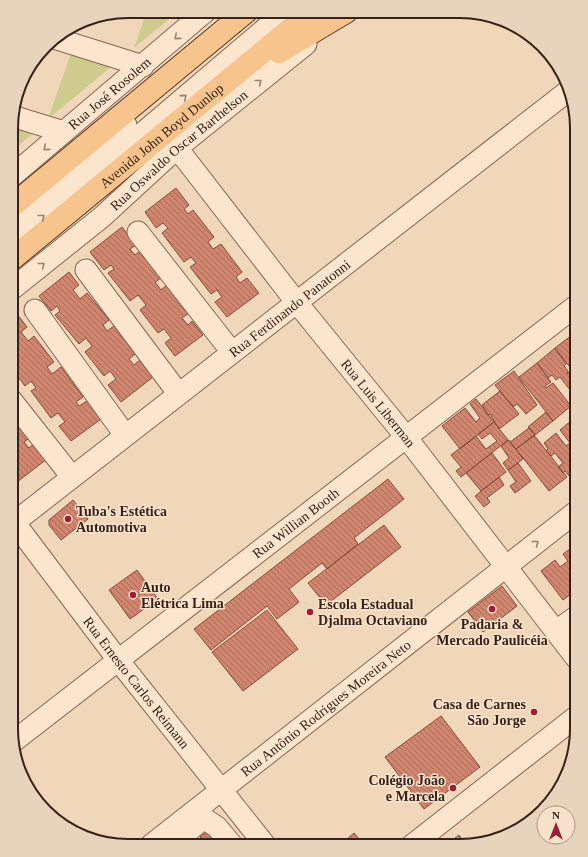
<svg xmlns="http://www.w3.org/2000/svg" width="588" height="857" font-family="'Times New Roman',serif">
	<defs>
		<pattern id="building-back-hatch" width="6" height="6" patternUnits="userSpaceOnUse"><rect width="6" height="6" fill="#d2856d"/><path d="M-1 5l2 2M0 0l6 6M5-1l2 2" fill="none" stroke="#ab6c59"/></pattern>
	</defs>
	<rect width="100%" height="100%" fill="#f1d7ba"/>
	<path fill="#cfcb8e" d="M 147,11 L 179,11 L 134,48 Z
		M 72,50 L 117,62 L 48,119 Z
		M 12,122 L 38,129 L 12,151 Z"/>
	<path fill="url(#building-back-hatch)" stroke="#894a37" d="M 176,188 L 189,205 L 184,209 L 188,214 L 193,210 L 214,237 L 208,242 L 213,249 L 221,244 L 242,272 L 236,277 L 240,283 L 247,278 L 259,293 L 227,317 L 215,302 L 222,297 L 217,290 L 211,294 L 190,267 L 196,263 L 191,257 L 184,262 L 162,233 L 168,228 L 163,223 L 156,228 L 145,212 Z
		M 122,227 L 136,245 L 130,249 L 135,255 L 140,251 L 161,278 L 155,282 L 161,290 L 167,285 L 189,313 L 182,318 L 188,325 L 192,321 L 203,335 L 175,356 L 165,343 L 171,338 L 164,329 L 158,333 L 140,310 L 146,305 L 138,295 L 130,301 L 108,273 L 114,269 L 111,265 L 104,270 L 90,252 Z
		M 69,272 L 79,285 L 73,290 L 80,299 L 87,293 L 109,320 L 103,325 L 107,331 L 114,326 L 135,354 L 129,359 L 134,365 L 140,360 L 153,377 L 121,402 L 108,385 L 116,379 L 110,371 L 104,376 L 85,352 L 92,346 L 86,338 L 79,344 L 55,315 L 60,311 L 57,306 L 51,311 L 39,296 Z
		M 17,314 L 27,327 L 21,332 L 28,341 L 34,336 L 54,362 L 47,367 L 52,374 L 61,367 L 83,397 L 76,402 L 79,406 L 87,401 L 101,419 L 71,441 L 59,426 L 65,422 L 58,413 L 51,418 L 31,391 L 36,388 L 31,381 L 25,386 L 12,369 L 12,318 Z
		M 577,322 L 577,338 L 569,328 Z
		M 572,335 L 577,341 L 577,368 L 573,362 L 569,366 L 555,348 Z
		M 555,348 L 566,364 L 564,366 L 568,371 L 567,374 L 572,370 L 577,377 L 577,390 L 574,387 L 570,390 L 560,377 L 556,380 L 552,375 L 548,378 L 537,363 Z
		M 537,363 L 551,382 L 545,386 L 546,388 L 553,383 L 571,406 L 553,421 L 519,377 Z
		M 514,371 L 537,405 L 526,414 L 517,404 L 513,407 L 495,385 Z
		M 500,391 L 519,414 L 499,429 L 490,414 L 488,415 L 482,405 Z
		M 577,392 L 577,402 L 576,403 L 571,396 Z
		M 476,399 L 494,422 L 460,449 L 442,426 L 465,408 L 476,422 L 480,418 L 470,404 Z
		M 12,412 L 31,437 L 24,442 L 29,448 L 35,443 L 47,459 L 17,482 L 11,474 Z
		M 546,412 L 553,421 L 535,435 L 528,427 Z
		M 572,420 L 577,426 L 577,452 L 572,454 L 577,460 L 577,472 L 570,477 L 565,471 L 563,473 L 558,467 L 563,463 L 555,453 L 551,456 L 546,451 L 548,449 L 544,443 L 556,433 L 566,446 L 570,443 L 560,430 Z
		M 494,422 L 508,440 L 461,477 L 456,471 L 461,467 L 451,455 L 476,436 L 486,449 L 497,441 L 490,433 L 482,439 L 478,434 Z
		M 529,428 L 535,435 L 516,449 L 510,442 Z
		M 534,435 L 567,477 L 549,491 L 516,449 Z
		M 509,440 L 523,459 L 508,470 L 503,463 L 509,458 L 501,446 Z
		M 492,453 L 506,472 L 481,491 L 466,473 Z
		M 518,463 L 531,481 L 515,493 L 510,486 L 516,482 L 508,470 Z
		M 499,477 L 504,485 L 487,498 L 490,502 L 484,507 L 475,496 Z
		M 388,479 L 404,499 L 354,538 L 358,544 L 327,569 L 322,563 L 289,589 L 299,602 L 277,619 L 267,606 L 211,650 L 194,629 Z
		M 73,500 L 88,519 L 61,540 L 49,525 L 49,520 Z
		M 384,525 L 401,547 L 326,605 L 308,583 Z
		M 577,544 L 577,580 L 572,584 L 576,590 L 563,600 L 541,571 L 555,560 L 560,567 L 568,561 L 563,554 Z
		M 137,570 L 158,599 L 130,619 L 109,590 Z
		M 502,586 L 517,606 L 483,632 L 468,612 Z
		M 267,610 L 298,649 L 243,691 L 212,652 Z
		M 441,716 L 480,767 L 424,809 L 385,757 Z
		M 213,827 L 227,845 L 207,845 L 200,837 Z
		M 354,833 L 365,846 L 339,846 Z
		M 459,835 L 466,845 L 444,846 L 451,841 Z"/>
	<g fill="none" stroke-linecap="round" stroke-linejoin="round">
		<defs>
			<g id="minor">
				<path d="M 54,38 L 143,66"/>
				<path d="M 12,116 L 64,132"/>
				<path id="s1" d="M 177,148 L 297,303 L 406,437 L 577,659"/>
				<path id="s2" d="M 12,176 L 206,11"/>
				<path d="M 12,219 L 69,174 L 126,125"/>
				<path d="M 138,232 L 231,351"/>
				<path d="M 12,242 L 79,187 L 286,11"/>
				<path d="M 86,270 L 178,393"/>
				<path id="s3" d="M 12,289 L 102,217 L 177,148 L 306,44"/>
				<path d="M 35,310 L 125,435"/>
				<path d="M 12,401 L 72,477"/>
				<path id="s4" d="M 11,518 L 118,660 L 265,845"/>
				<path id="s5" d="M 11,525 C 197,380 383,236 568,91"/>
				<path d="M 556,631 L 577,616"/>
				<path id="s6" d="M 14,741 L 577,305"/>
				<path d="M 185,834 L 199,822 L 205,819 L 217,827 L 232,845"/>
				<path id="s7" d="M 151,845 L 577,511"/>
				<path d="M 411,846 L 577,716"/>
			</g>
			<g id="major">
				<path d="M 279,52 L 346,12"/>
				<path d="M 12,206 L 247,11"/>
				<path id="s8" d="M 12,259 L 311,12"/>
			</g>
		</defs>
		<use href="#minor" stroke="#886653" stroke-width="23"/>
		<use href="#major" stroke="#553528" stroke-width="24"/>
		<use href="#minor" stroke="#fbe5cd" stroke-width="21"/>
		<use href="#major" stroke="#f8c48d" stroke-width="22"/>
	</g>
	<defs><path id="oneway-chevron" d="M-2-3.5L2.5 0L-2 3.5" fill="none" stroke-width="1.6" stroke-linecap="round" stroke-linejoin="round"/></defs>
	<g stroke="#988473">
		<use href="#oneway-chevron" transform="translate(177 37) rotate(139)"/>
		<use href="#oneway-chevron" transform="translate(259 82) rotate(-39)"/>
		<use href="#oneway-chevron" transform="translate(184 97) rotate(-40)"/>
		<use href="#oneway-chevron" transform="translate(46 148) rotate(140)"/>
		<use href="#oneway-chevron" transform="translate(42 217) rotate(-39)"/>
		<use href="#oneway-chevron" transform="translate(42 265) rotate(-39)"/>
		<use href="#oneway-chevron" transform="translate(536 543) rotate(-38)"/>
	</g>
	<g fill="#9b1f36" stroke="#f8e2ca" stroke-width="1.5">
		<circle cx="68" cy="519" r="4"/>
		<circle cx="133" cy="595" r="4"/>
		<circle cx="492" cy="609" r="4"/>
		<circle cx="310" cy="612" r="4"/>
		<circle cx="534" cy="712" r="4"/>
		<circle cx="453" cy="788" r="4"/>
	</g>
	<g text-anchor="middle" stroke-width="3" stroke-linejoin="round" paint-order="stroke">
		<g font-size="14" fill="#362219" stroke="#f8e2ca">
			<text dy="5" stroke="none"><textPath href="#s2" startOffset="128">Rua José Rosolem</textPath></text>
			<text dy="5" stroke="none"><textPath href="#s8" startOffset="194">Avenida John Boyd Dunlop</textPath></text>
			<text dy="5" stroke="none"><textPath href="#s3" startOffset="217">Rua Oswaldo Oscar Barthelson</textPath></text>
			<text dy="5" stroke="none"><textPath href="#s5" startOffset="353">Rua Ferdinando Panatonni</textPath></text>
			<text dy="5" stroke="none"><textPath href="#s1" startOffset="325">Rua Luis Liberman</textPath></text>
			<text dy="5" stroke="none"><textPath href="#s6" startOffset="356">Rua Willian Booth</textPath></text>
			<text dy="5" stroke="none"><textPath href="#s4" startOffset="207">Rua Ernesto Carlos Reimann</textPath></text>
			<text dy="5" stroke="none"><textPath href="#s7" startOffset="222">Rua Antônio Rodrigues Moreira Neto</textPath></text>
		</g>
		<g font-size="14" font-weight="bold" fill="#362219" stroke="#f8e2ca" text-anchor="start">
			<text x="76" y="516">Tuba's Estética<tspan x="76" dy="16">Automotiva</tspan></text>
			<text x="141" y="592">Auto<tspan x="141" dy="16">Elétrica Lima</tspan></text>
			<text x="318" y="609">Escola Estadual<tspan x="318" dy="16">Djalma Octaviano</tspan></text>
			<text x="492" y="629" text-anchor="middle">Padaria &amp;<tspan x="492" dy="16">Mercado Paulicéia</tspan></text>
			<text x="526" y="709" text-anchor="end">Casa de Carnes<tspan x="526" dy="16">São Jorge</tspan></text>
			<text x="445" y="785" text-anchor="end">Colégio João<tspan x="445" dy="16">e Marcela</tspan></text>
		</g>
	</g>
	<path d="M0 0H588V857H0ZM128 18H460A110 110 0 0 1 570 128V729A110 110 0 0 1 460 839H128A110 110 0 0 1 18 729V128A110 110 0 0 1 128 18Z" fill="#e8d3bc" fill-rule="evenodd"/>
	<path fill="none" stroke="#362219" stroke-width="2" d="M128 18H460A110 110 0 0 1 570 128V729A110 110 0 0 1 460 839H128A110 110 0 0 1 18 729V128A110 110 0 0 1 128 18Z"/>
	<g transform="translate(556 825)"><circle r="19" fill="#f8e2ca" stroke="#aa9583"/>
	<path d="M0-3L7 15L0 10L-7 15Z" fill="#9b1f36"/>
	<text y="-6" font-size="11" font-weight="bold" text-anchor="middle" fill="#362219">N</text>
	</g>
</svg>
